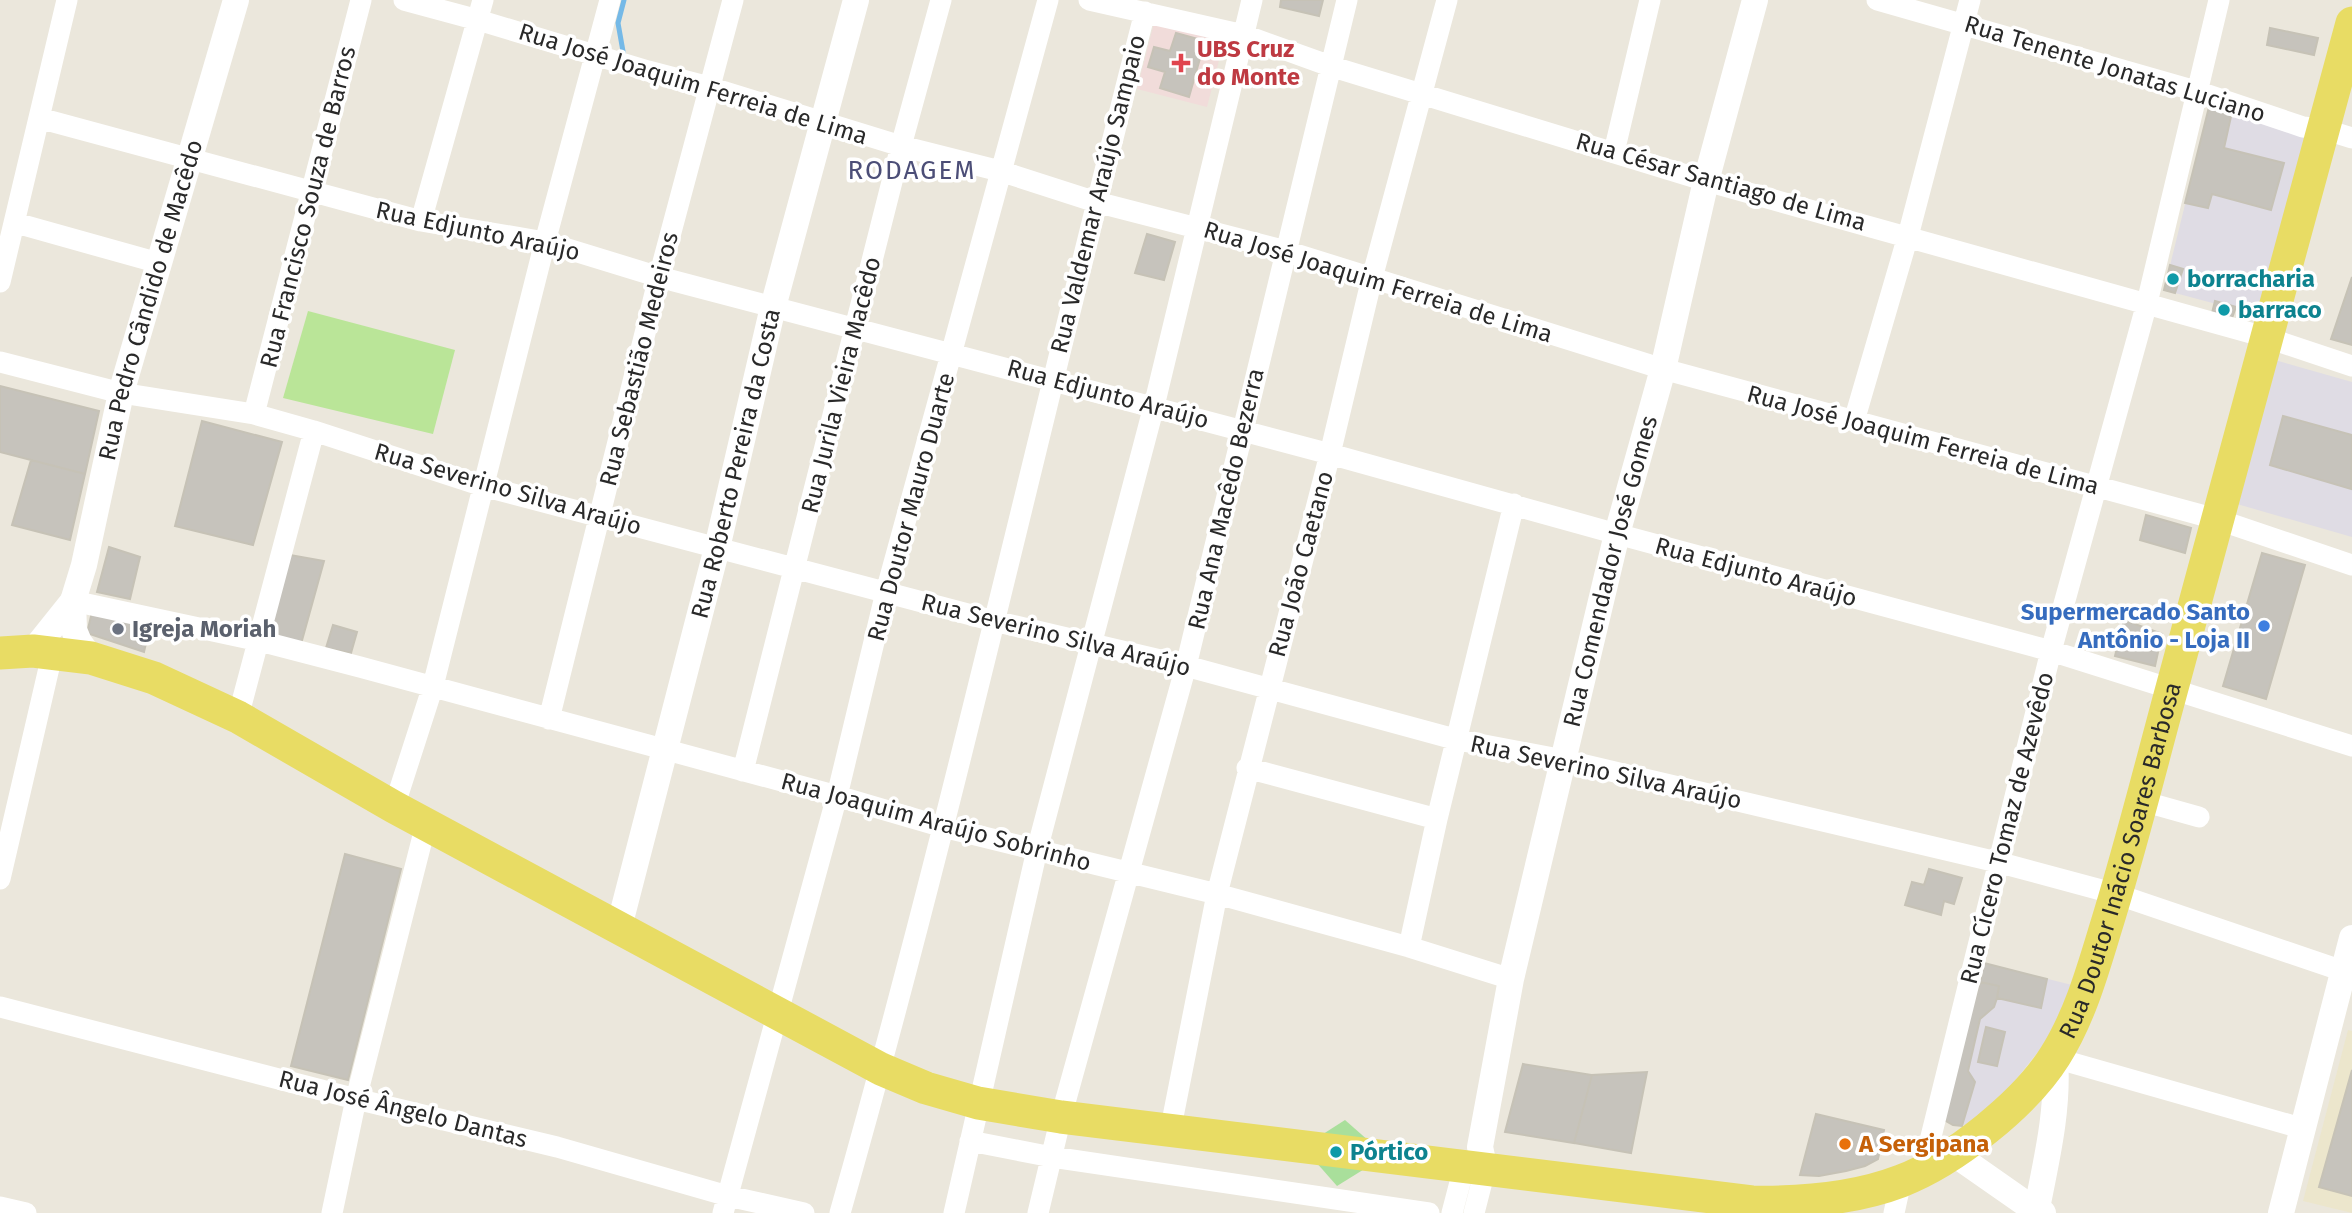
<svg xmlns="http://www.w3.org/2000/svg" width="2352" height="1213" font-family="'Fira Sans',sans-serif">
	<rect width="100%" height="100%" fill="#ebe7dc"/>
	<path fill="#dfdce4" d="M 2209,107 L 2311,132 L 2261,316 L 2164,290 Z
		M 2268,358 L 2352,382 L 2352,537 L 2230,502 Z
		M 1984,963 L 2076,986 L 2045,1043 L 2002,1097 L 1969,1125 L 1953,1125 L 1946,1121 L 1942,1114 Z"/>
	<path fill="#ece6cc" d="M 2348,1030 L 2352,1031 L 2352,1213 L 2303,1201 Z"/>
	<path fill="#f1dcda" d="M 1155,19 L 1225,37 L 1207,107 L 1137,89 Z"/>
	<path fill="#a9df9b" d="M 1345,1120 L 1370,1142 L 1366,1168 L 1337,1186 L 1315,1161 L 1320,1136 Z"/>
	<path fill="#bae598" d="M 308,311 L 455,350 L 433,434 L 283,398 Z"/>
	<g fill="none" stroke-linecap="round" stroke-linejoin="round">
		<path stroke="#75b9e7" stroke-width="5" d="M 624,57 L 618,23 L 624,0"/>
	</g>
	<path fill="#c6c3bc" stroke="#c6c2b6" stroke-width="2" d="M 1281,0 L 1323,0 L 1319,16 L 1280,7 Z
		M 2270,28 L 2318,38 L 2314,55 L 2267,45 Z
		M 1176,33 L 1205,41 L 1189,97 L 1160,88 L 1165,72 L 1148,67 L 1154,47 L 1170,51 Z
		M 2209,107 L 2232,112 L 2224,148 L 2284,163 L 2271,210 L 2212,194 L 2208,208 L 2185,203 Z
		M 1147,234 L 1175,242 L 1164,280 L 1135,273 Z
		M 2170,265 L 2183,269 L 2175,293 L 2164,290 Z
		M 2352,277 L 2352,345 L 2331,339 Z
		M 2215,301 L 2236,307 L 2232,318 L 2212,313 Z
		M 0,386 L 99,411 L 85,474 L 0,452 Z
		M 2283,416 L 2352,435 L 2351,489 L 2270,465 Z
		M 202,421 L 282,442 L 253,545 L 175,526 Z
		M 31,460 L 85,474 L 70,540 L 12,525 Z
		M 2146,515 L 2191,528 L 2185,553 L 2140,540 Z
		M 109,547 L 140,557 L 130,599 L 97,592 Z
		M 2262,553 L 2305,565 L 2266,699 L 2223,686 Z
		M 290,555 L 324,561 L 301,644 L 269,636 Z
		M 92,612 L 150,626 L 144,652 L 87,633 Z
		M 2124,620 L 2162,634 L 2155,666 L 2115,656 Z
		M 333,625 L 357,632 L 351,653 L 326,648 Z
		M 345,854 L 401,869 L 348,1080 L 291,1066 Z
		M 1929,869 L 1962,878 L 1954,904 L 1944,901 L 1941,915 L 1905,905 L 1912,882 L 1924,885 Z
		M 1984,963 L 2047,979 L 2041,1008 L 1997,998 L 1999,986 L 1980,982 Z
		M 1980,982 L 1999,986 L 1997,998 L 1994,1007 L 1980,1019 L 1968,1071 L 1975,1082 L 1962,1126 L 1953,1125 L 1946,1121 L 1942,1109 Z
		M 1986,1027 L 2005,1032 L 1997,1066 L 1978,1062 Z
		M 1523,1064 L 1592,1075 L 1574,1143 L 1505,1132 Z
		M 2352,1070 L 2352,1196 L 2319,1187 Z
		M 1647,1072 L 1631,1153 L 1574,1143 L 1592,1075 Z
		M 1816,1114 L 1884,1130 L 1878,1159 L 1865,1166 L 1846,1171 L 1819,1176 L 1800,1175 Z"/>
	<g fill="none" stroke-linecap="round" stroke-linejoin="round">
		<path stroke="#fff" stroke-width="21" d="M 404,0 L 478,20 L 648,71 L 709,87 L 901,146 L 1000,171 L 1096,202 L 1286,251 L 1663,369 L 2216,519 L 2352,565
			M 1089,0 L 1244,35 L 1333,67 L 1706,181 L 2265,337 L 2352,366
			M 1877,0 L 2196,91 L 2303,127 L 2323,129 L 2352,138
			M 39,118 L 421,221 L 545,242 L 659,277 L 1330,454 L 1617,534 L 2051,651 L 2352,746
			M 1614,152 L 1650,0
			M 421,221 L 483,0
			M 16,223 L 159,263
			M 0,282 L 67,0
			M 0,362 L 121,393 L 254,414 L 314,431 L 483,486 L 994,621 L 1186,666 L 1458,740 L 1564,760 L 1997,862 L 2116,894 L 2352,974
			M 254,414 L 361,0
			M 1854,421 L 1908,236 L 1970,0
			M 73,601 L 260,641 L 360,667 L 837,796 L 943,827 L 1217,894 L 1409,947 L 1511,979
			M 238,717 L 314,431
			M 549,719 L 659,277 L 733,0
			M 1247,768 L 1437,819
			M 743,771 L 901,146 L 941,0
			M 2142,801 L 2199,817
			M 394,807 L 433,686 L 545,242 L 610,0
			M 0,879 L 52,655
			M 1409,947 L 1437,819 L 1514,504
			M 0,1007 L 356,1099 L 557,1147 L 728,1196 L 804,1213
			M 2055,1058 L 2301,1128
			M 1170,1132 L 1217,894 L 1330,454 L 1372,278 L 1447,0
			M 970,1141 L 1052,1157 L 1429,1213
			M 1923,1169 L 2051,651 L 2147,303 L 2219,0
			M 0,1207 L 26,1213
			M 332,1213 L 356,1099 L 426,824
			M 723,1213 L 837,796 L 886,592 L 1048,0
			M 840,1213 C 953,816 1042,412 1145,12
			M 954,1213 L 1037,850 L 1154,406 L 1252,0
			M 1038,1213 L 1061,1117 L 1186,666 L 1347,0
			M 1452,1213 L 1464,1167
			M 1474,1213 L 1485,1170
			M 1894,1213 L 1901,1181"/>
		<g stroke="#fff" stroke-width="26">
			<path d="M 33,651 L 73,601"/>
			<path id="s1" d="M 91,658 L 79,642 L 74,630 L 73,601 L 84,565 L 121,393 L 236,0"/>
			<path id="s2" d="M 619,927 L 717,548 L 773,307 L 856,0"/>
			<path d="M 1953,1153 L 2036,1211 L 2043,1213"/>
			<path id="s3" d="M 1485,1170 L 1480,1147 L 1511,979 L 1617,534 L 1663,369 L 1706,181 L 1755,0"/>
			<path d="M 2036,1213 C 2046,1162 2059,1110 2055,1058"/>
			<path d="M 2281,1213 L 2352,938"/>
		</g>
		<path stroke="#e8dc64" stroke-width="33" id="s4" d="M 0,653 L 33,651 L 91,658 L 154,678 L 238,717 L 394,807 L 881,1069 L 926,1088 L 978,1103 L 1061,1117 L 1752,1202 C 1802,1203 1854,1199 1901,1181 C 1953,1161 2025,1104 2055,1056 C 2079,1018 2092,973 2105,930 C 2130,850 2150,769 2172,688 C 2230,466 2292,245 2352,23"/>
	</g>
	<path fill="#e0444e" stroke="#fff" stroke-width="2.5" d="M1177.5 52.5h7v7h7v7h-7v7h-7v-7h-7v-7h7z"/>
	<g fill="#0f9aa8" stroke="#fff" stroke-width="2.5">
		<circle cx="2173" cy="279" r="7"/>
		<circle cx="2224" cy="310" r="7"/>
		<circle cx="1336" cy="1152" r="7"/>
	</g>
	<circle fill="#3f7fe0" stroke="#fff" stroke-width="2.5" cx="2264" cy="626" r="7"/>
	<circle fill="#6b7280" stroke="#fff" stroke-width="2.5" cx="118" cy="629" r="7"/>
	<circle fill="#e8710a" stroke="#fff" stroke-width="2.5" cx="1845" cy="1144" r="7"/>
	<g text-anchor="middle" stroke-width="7" stroke-linejoin="round" paint-order="stroke">
		<g font-size="24" font-weight="bold" fill="#be3a42" stroke="#fff" text-anchor="start">
			<text x="1197" y="57">UBS Cruz<tspan x="1197" dy="28">do Monte</tspan></text>
		</g>
		<g font-size="24" fill="#292929" stroke="#fff">
			<text transform="translate(2115 69) rotate(17)" y="8">Rua Tenente Jonatas Luciano</text>
			<text transform="translate(693 84) rotate(17)" y="8">Rua José Joaquim Ferreia de Lima</text>
			<text transform="translate(1721 182) rotate(16)" y="8">Rua César Santiago de Lima</text>
			<text transform="translate(1098 194) rotate(-76)" y="8">Rua Valdemar Araújo Sampaio</text>
			<text transform="translate(308 207) rotate(-76)" y="8">Rua Francisco Souza de Barros</text>
			<text transform="translate(478 231) rotate(12)" y="8">Rua Edjunto Araújo</text>
			<text transform="translate(1378 282) rotate(17)" y="8">Rua José Joaquim Ferreia de Lima</text>
			<text dy="8" stroke="none"><textPath href="#s1" startOffset="373">Rua Pedro Cândido de Macêdo</textPath></text>
			<text transform="translate(639 359) rotate(-76)" y="8">Rua Sebastião Medeiros</text>
			<text transform="translate(841 385) rotate(-76)" y="8">Rua Jurila Vieira Macêdo</text>
			<text transform="translate(1108 394) rotate(15)" y="8">Rua Edjunto Araújo</text>
			<text transform="translate(1923 440) rotate(15)" y="8">Rua José Joaquim Ferreia de Lima</text>
			<text dy="8" stroke="none"><textPath href="#s2" startOffset="478">Rua Roberto Pereira da Costa</textPath></text>
			<text transform="translate(508 489) rotate(16)" y="8">Rua Severino Silva Araújo</text>
			<text transform="translate(1226 499) rotate(-77)" y="8">Rua Ana Macêdo Bezerra</text>
			<text transform="translate(911 507) rotate(-75)" y="8">Rua Doutor Mauro Duarte</text>
			<text transform="translate(1301 564) rotate(-75)" y="8">Rua João Caetano</text>
			<text dy="8" stroke="none"><textPath href="#s3" startOffset="614">Rua Comendador José Gomes</textPath></text>
			<text transform="translate(1756 572) rotate(15)" y="8">Rua Edjunto Araújo</text>
			<text transform="translate(1056 635) rotate(14)" y="8">Rua Severino Silva Araújo</text>
			<text transform="translate(1606 772) rotate(12)" y="8">Rua Severino Silva Araújo</text>
			<text transform="translate(936 822) rotate(15)" y="8">Rua Joaquim Araújo Sobrinho</text>
			<text transform="translate(2007 828) rotate(-76)" y="8">Rua Cícero Tomaz de Azevêdo</text>
			<text dy="8" stroke="none"><textPath href="#s4" startOffset="2426">Rua Doutor Inácio Soares Barbosa</textPath></text>
			<text transform="translate(403 1109) rotate(14)" y="8">Rua José Ângelo Dantas</text>
		</g>
		<g font-size="24" font-weight="bold" fill="#0d838f" stroke="#fff" text-anchor="start">
			<text x="2187" y="287">borracharia</text>
			<text x="2238" y="318">barraco</text>
			<text x="1350" y="1160">Pórtico</text>
		</g>
		<g font-size="24" font-weight="bold" fill="#366cbe" stroke="#fff" text-anchor="end">
			<text x="2250" y="620">Supermercado Santo<tspan x="2250" dy="28">Antônio - Loja II</tspan></text>
		</g>
		<g font-size="24" font-weight="bold" fill="#5b616d" stroke="#fff" text-anchor="start">
			<text x="132" y="637">Igreja Moriah</text>
		</g>
		<g font-size="24" font-weight="bold" fill="#c56008" stroke="#fff" text-anchor="start">
			<text x="1859" y="1152">A Sergipana</text>
		</g>
		<g font-size="26" letter-spacing="2" fill="#4c4e77" stroke="#fff">
			<text x="912" y="179">RODAGEM</text>
		</g>
	</g>
</svg>
